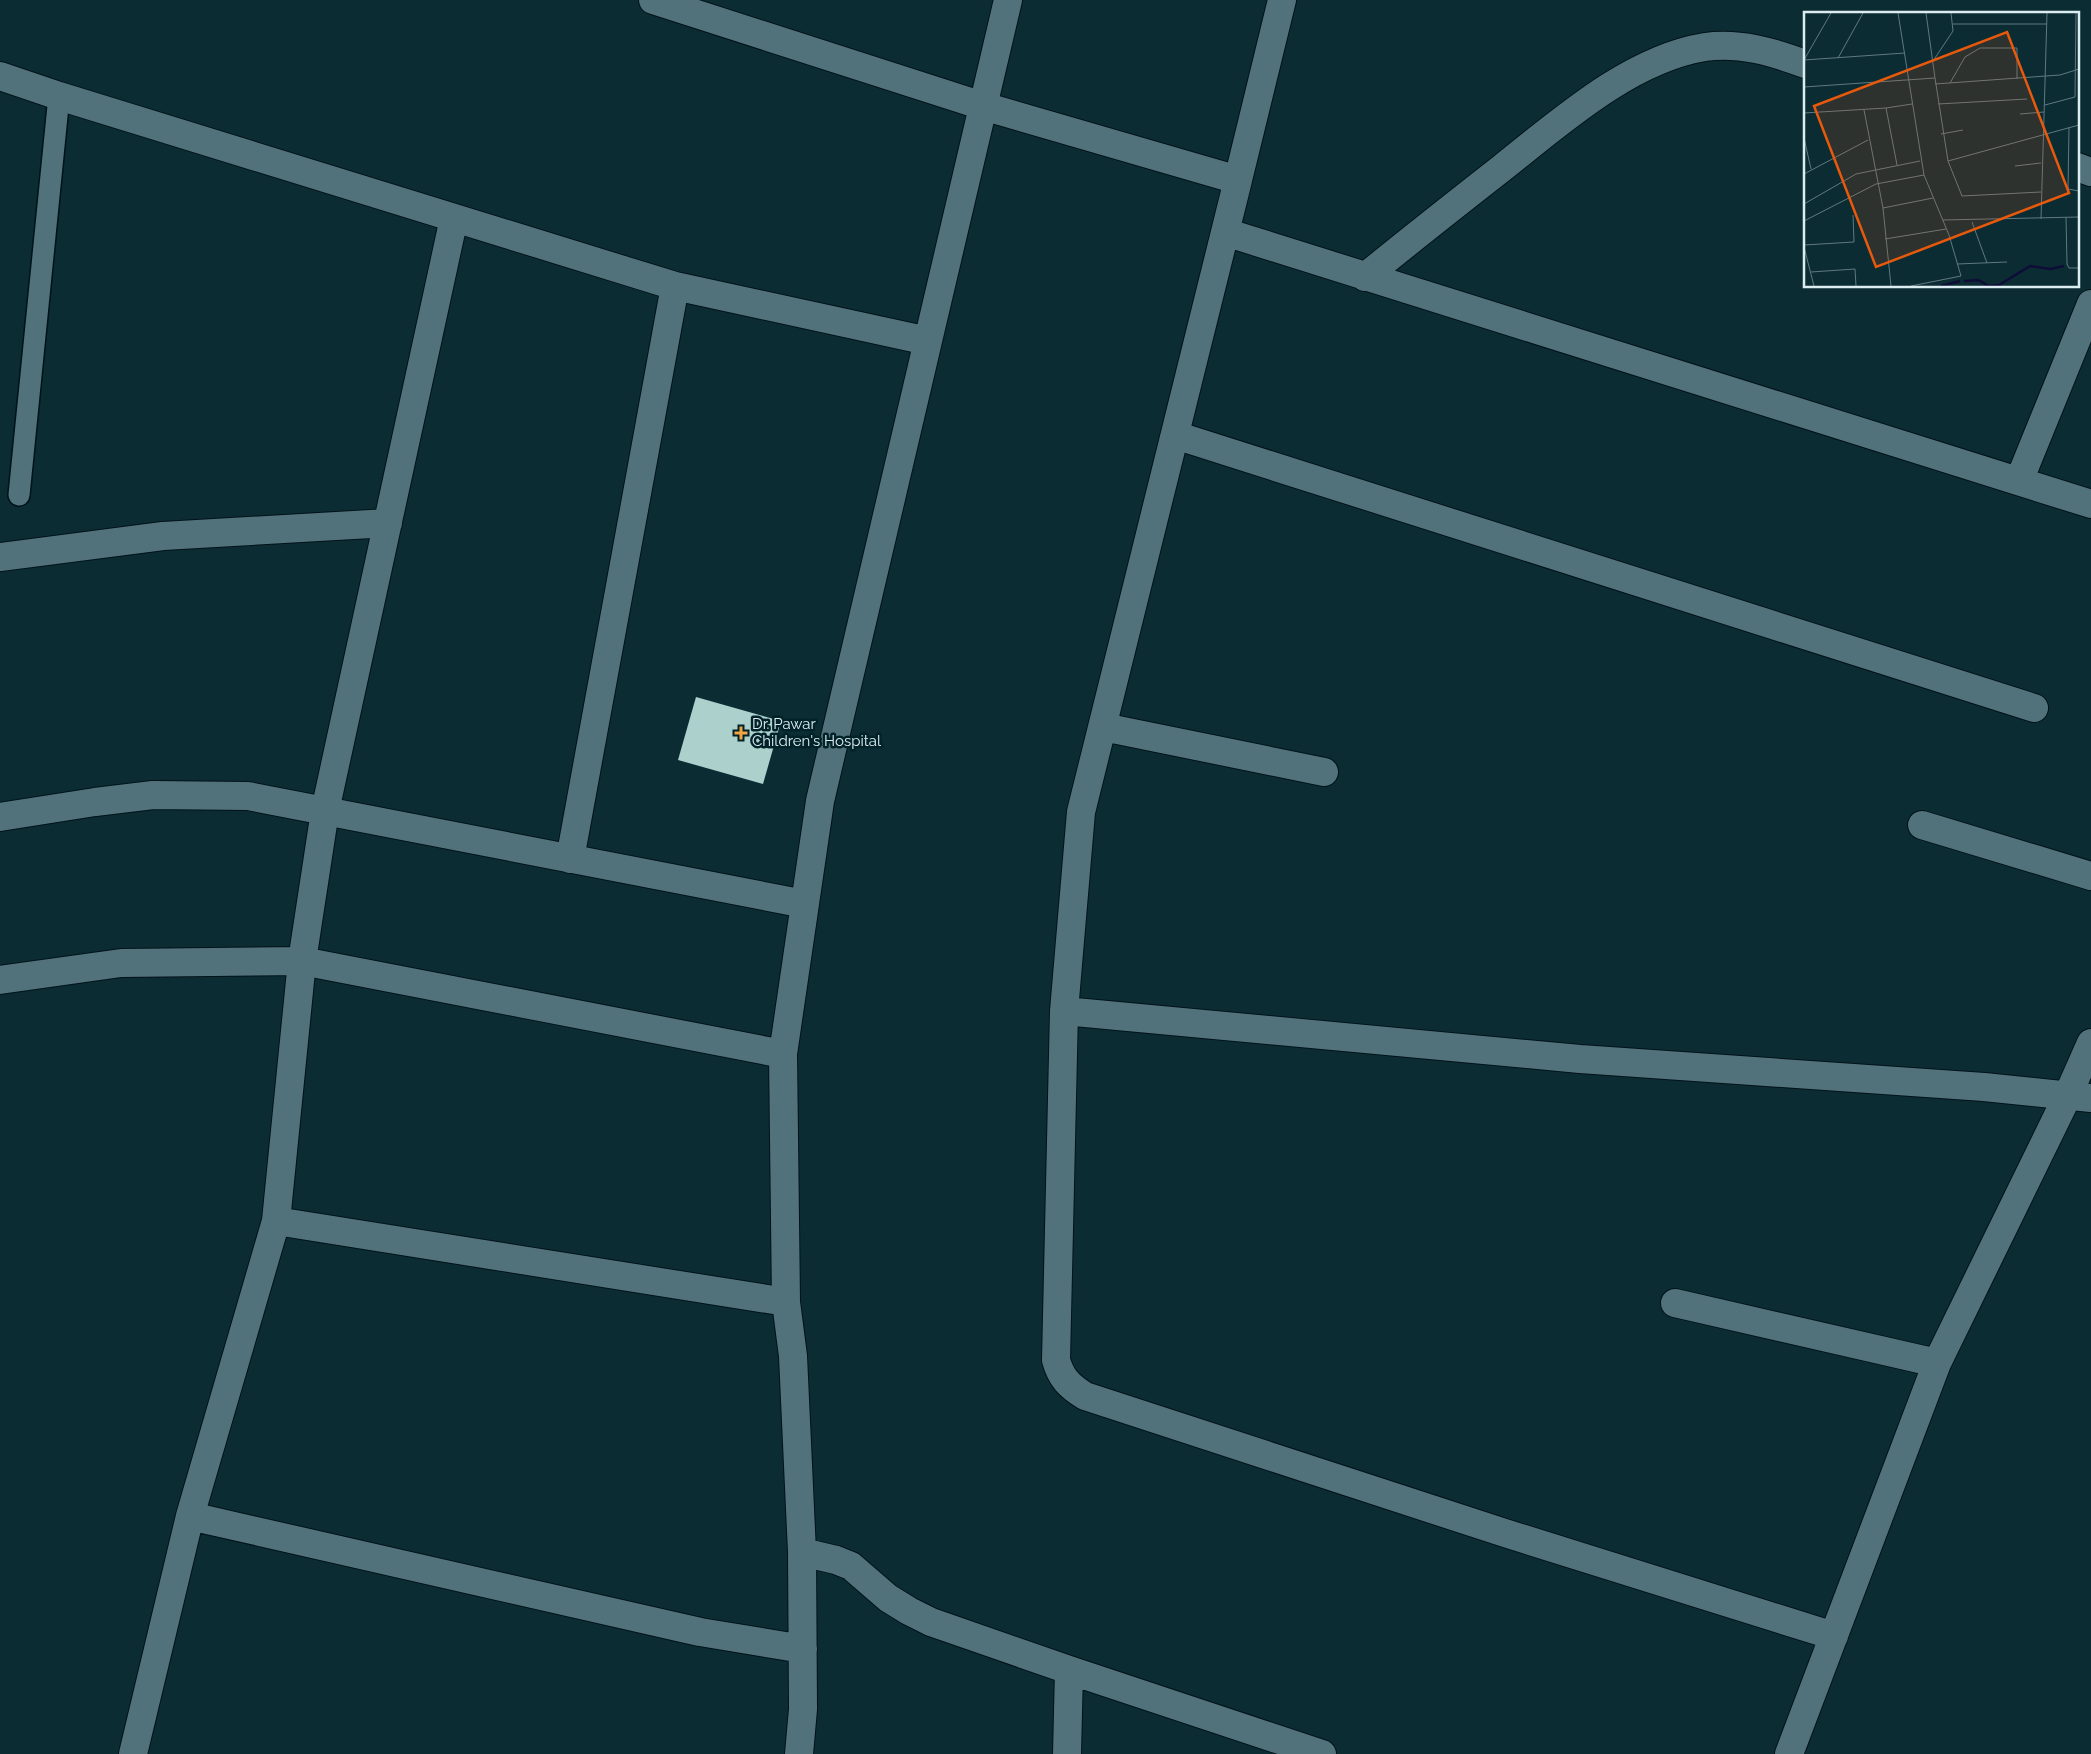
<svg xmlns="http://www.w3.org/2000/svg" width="2091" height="1754" font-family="Raleway,sans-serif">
	<rect width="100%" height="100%" fill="#0c2c34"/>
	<path fill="#acd1cd" d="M 696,697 L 781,721 L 763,784 L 678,760 Z"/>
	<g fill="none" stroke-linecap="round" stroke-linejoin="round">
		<defs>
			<path id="service" d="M 19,495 L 59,96"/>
			<path id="minor" d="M 653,0 L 983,106 L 1238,180 L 1081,812 L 1064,1011 L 1580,1059 L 1984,1087 L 2091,1098
				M 0,76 L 59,96 L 675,286
				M 2077,167 L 2091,172
				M 1238,180 L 1282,0
				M 1225,232 L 2091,504
				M 1365,277 C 1410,240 1456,204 1502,168 C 1560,122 1630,59 1705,47 C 1739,42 1773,52 1805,64
				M 1175,435 L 2034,708
				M 2019,481 L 2091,304
				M 0,557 L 163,536 L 388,523
				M 1103,727 L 1324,772
				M 0,817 L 95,802 L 153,795 L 248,796 L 805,904
				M 1922,825 L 2091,876
				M 570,859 L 675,286 L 928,341
				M 0,980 L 121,963 L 302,961 L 783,1054
				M 1064,1011 L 1056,1360 C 1061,1378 1069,1386 1085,1396 L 1508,1534 L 1834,1636
				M 276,1221 L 302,961 L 325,811 L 454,218
				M 1675,1303 L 1937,1363
				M 190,1516 L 700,1632 L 803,1649
				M 802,1552 L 836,1560 L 851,1566 L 888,1598 L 909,1611 L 931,1622 L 1069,1670 L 1322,1754
				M 133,1754 L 190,1516 L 276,1221 L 786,1302
				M 799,1754 L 803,1709 L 802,1552 L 793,1356 L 786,1302 L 783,1054 L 820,801 L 1008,0
				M 1067,1754 L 1069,1670
				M 1789,1754 L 1937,1363 L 2068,1095 L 2091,1043"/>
		</defs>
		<use href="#service" stroke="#001319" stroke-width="24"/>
		<use href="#minor" stroke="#001319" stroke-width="30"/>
		<use href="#service" stroke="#52727b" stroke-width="21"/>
		<use href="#minor" stroke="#52727b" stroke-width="28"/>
	</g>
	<path fill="#f2a541" stroke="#02222a" stroke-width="2" d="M738.5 725.5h5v5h5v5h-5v5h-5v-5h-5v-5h5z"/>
	<g text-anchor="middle" stroke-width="5" stroke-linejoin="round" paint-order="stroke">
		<g font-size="15" fill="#dcedf2" stroke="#02222a" text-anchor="start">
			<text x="752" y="729">Dr. Pawar<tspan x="752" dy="17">Children's Hospital</tspan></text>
		</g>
	</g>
	<g transform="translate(1804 12)">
		<rect width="275" height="275" fill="#0c2c34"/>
		<path fill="none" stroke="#0e0d38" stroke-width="2.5" d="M 160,269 L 174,268 L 185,274 L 195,273 L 226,254 L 246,257 L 260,254M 137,274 L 156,269"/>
		<path fill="none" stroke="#5f7980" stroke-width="1" d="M 94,1 L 120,163 L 145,223 L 157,264 L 107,274M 122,1 L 131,66M 149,12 L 243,12M 34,46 L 59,1M 0,48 L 101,41M 0,48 L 27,1M 129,49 L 149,19 L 147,1M 146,71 L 161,45 L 176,36 L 213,36 L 213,67M 131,72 L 256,63 L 275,57M 0,75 L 131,66 L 144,149 L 275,113M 134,92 L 223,87M 241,93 L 271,85 L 272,1M 60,98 L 79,196M 0,101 L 82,96M 216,102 L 240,100M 265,115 L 264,177 L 275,179M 137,122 L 159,118M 0,126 L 7,157M 144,149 L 158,184 L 237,180M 93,153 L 82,96 L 108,92M 211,154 L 237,151M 0,162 L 64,128M 0,192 L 52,162 L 116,149M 262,205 L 263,252 L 265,256 L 275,256M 237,207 L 243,1M 139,208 L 275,205M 0,209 L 72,172 L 120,163M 168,210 L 183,251M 81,227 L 142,217M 0,233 L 50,230 L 49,203M 0,235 L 10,274M 153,252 L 203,250M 7,260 L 51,257 L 52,274M 87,274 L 79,196 L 129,186"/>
		<path fill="#e8590c" fill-opacity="0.15" stroke="#e8590c" stroke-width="2.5" d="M 203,20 L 265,181 L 72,255 L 10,94 Z"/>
		<rect width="275" height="275" fill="none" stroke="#dcedf2" stroke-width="2.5"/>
	</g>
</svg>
